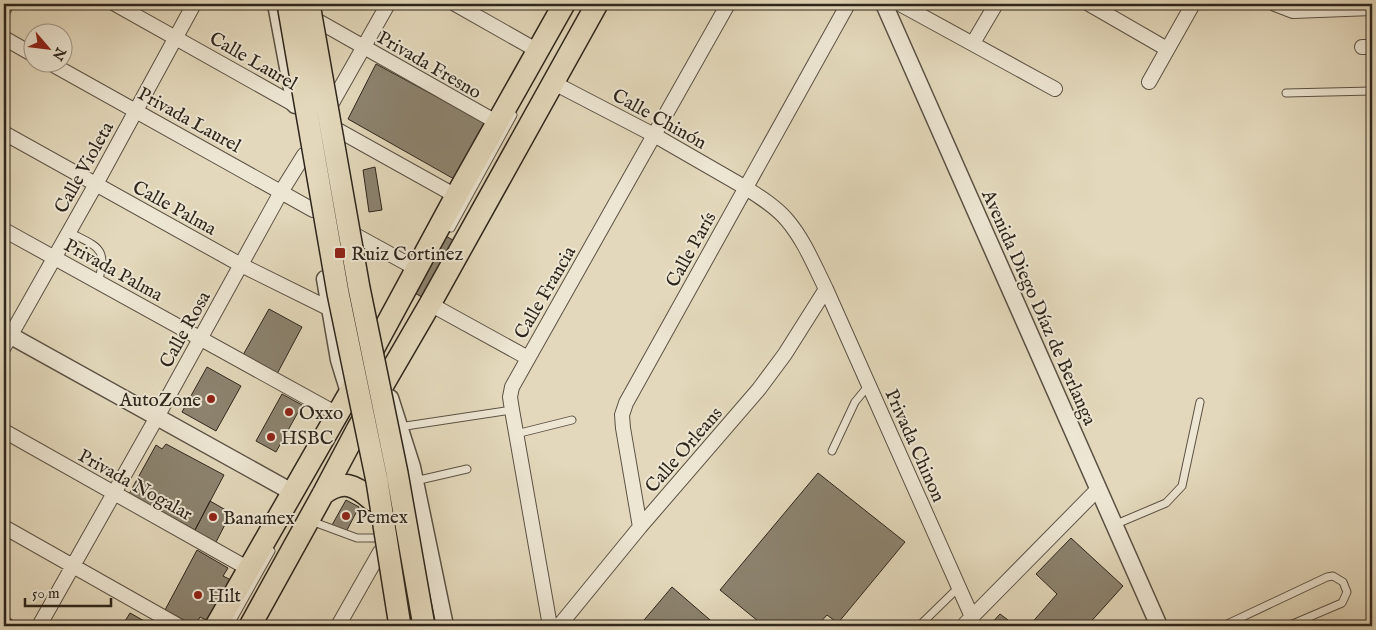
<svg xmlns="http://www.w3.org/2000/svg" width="1376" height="630" font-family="'IM FELL English',serif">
	<rect width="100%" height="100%" fill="#e3d8bb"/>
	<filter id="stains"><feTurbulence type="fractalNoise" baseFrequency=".004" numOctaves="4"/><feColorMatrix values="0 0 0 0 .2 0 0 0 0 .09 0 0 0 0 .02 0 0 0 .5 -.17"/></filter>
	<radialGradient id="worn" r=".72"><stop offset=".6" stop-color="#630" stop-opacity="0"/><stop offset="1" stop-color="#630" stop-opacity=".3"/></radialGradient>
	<path fill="#8c836f" stroke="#2e261c" d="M 376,64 L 485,123 L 454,179 L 348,119 Z
		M 375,167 L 382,210 L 369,212 L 363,170 Z
		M 444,235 L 458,243 L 427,300 L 413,292 Z
		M 269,309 L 302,327 L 277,374 L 243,355 Z
		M 207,367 L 241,386 L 216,431 L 182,412 Z
		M 282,394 L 302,405 L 276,452 L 256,441 Z
		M 166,444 L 224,475 L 195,530 L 129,494 L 156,445 L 162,449 Z
		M 818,473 L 905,542 L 838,623 L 827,615 L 817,626 L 764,626 L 720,590 Z
		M 346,500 L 359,507 L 346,532 L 332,525 Z
		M 210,501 L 231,513 L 215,544 L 194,532 Z
		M 1071,538 L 1123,586 L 1087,626 L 1029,626 L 1057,594 L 1036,574 Z
		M 197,550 L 228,568 L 223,576 L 231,580 L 208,621 L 200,617 L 195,626 L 165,610 Z
		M 672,587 L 717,626 L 639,626 Z
		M 130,613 L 153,626 L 122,626 Z
		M 1000,614 L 1016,626 L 989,626 Z"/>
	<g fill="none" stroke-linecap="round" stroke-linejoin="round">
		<defs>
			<path id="service" d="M 1286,93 L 1372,91
				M 451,228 L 513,115
				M 69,232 C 97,247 109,247 98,282
				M 399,427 L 512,410
				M 516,434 L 572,420
				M 832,451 L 855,402 L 869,385
				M 415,481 L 467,469
				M 311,521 L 357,538 L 378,538
				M 1114,525 L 1166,503 L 1182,486 L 1200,402
				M 229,626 L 271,551
				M 919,626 L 959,587
				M 1223,626 L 1327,577 L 1333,576 L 1343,582 L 1347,592 L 1342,603 L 1288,626"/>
			<path id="minor" d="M 115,4 L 295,105
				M 455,4 L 538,51
				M 900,4 L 1055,89
				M 1089,4 L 1167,49
				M 1275,4 L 1293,11 L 1372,8
				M 4,9 L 6,4
				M 318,21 L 498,123
				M 4,38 L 32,54
				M 973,43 L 996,4
				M 1362,47 L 1372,47
				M 48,62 L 313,210
				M 1149,82 L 1193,4
				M 554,83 L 654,135 L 746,188 C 760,197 776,207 787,220 C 804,240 814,265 826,289 L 972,617
				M 332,103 L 388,4
				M 336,129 L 456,196
				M 4,133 L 241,265 L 330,309
				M 4,230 L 337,414
				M 357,236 L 417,269
				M 430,304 L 528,358
				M 4,347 L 96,184 L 194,4
				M 4,431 L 249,569
				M 4,527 L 179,626
				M 640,527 L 623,428 L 622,415 L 626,403 L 848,4
				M 4,624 L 8,626
				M 39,626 L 157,417 L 281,192 L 304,155
				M 338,626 L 380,552
				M 550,626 L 512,410 L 510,397 L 512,387 L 728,4
				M 559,626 L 640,527 L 759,389 L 785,354 L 826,289
				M 963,626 L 1098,489"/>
			<path id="tertiary" d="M 276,4 L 295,105
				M 884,4 L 1159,626
				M 325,279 L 339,360 L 351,399
				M 4,332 L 292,492
				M 390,398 L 412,467 L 445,626"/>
			<path id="primary" d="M 323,494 C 343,479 355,485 372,500
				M 216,626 L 349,394 L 456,196 L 564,4
				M 250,626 L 323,494 L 358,428 L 430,304 L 597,4"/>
		</defs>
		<use href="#service" stroke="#5b5244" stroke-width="9"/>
		<use href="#minor" stroke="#5b5244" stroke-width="16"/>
		<use href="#tertiary" stroke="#5b5244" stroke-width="19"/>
		<use href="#primary" stroke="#2e261c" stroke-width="24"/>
		<use href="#service" stroke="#ede6d3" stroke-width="7"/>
		<use href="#minor" stroke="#ede6d3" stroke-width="14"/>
		<use href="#tertiary" stroke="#ede6d3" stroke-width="16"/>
		<use href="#primary" stroke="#e3d8bb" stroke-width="21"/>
		<defs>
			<path id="rail" d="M 301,4 L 363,356 L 399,531 L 415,626
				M 379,469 L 397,567"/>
		</defs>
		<use href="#rail" stroke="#2e261c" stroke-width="5"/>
		<use href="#rail" stroke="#ede6d3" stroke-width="3" stroke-dasharray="9" stroke-linecap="butt"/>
		<defs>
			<path id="primary-bridge" d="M 288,4 L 338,293 L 377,481 L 400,626
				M 309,4 L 359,288 L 397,473 L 424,626"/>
		</defs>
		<use href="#primary-bridge" stroke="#2e261c" stroke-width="24" stroke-linecap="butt"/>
		<use href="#primary-bridge" stroke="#e3d8bb" stroke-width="21"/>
	</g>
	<g fill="#8f2418" stroke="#ede6d3" stroke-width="2">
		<rect x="334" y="247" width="12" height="12" rx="2.5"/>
		<circle cx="211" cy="399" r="5"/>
		<circle cx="289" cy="412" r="5"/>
		<circle cx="271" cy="437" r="5"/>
		<circle cx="346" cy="516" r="5"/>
		<circle cx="213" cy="517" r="5"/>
		<circle cx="198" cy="595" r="5"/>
	</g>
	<g text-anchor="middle" stroke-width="4" stroke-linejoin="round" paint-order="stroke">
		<g font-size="19" fill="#2e261c" stroke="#ede6d3">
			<text transform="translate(254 60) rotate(30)" y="7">Calle Laurel</text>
			<text transform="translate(430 64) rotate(30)" y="7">Privada Fresno</text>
			<text transform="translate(660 118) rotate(29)" y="7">Calle Chinón</text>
			<text transform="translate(190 119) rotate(29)" y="7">Privada Laurel</text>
			<text transform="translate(83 167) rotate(-61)" y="7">Calle Violeta</text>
			<text transform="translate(175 207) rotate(29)" y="7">Calle Palma</text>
			<text transform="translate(690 249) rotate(-61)" y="7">Calle París</text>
			<text transform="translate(114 269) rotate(29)" y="7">Privada Palma</text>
			<text transform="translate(544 292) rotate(-60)" y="7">Calle Francia</text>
			<text transform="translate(1040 307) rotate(66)" y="7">Avenida Diego Díaz de Berlanga</text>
			<text transform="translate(184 329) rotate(-61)" y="7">Calle Rosa</text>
			<text transform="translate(916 445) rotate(66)" y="7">Privada Chinon</text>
			<text transform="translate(683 449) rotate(-49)" y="7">Calle Orleans</text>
			<text transform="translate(136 484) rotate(29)" y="7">Privada Nogalar</text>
		</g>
		<g font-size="19" fill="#2e261c" stroke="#ede6d3" text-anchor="start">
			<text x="351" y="260">Ruiz Cortinez</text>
			<text x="201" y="406" text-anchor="end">AutoZone</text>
			<text x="299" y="419">Oxxo</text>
			<text x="281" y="444">HSBC</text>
			<text x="356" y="523">Pemex</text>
			<text x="223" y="524">Banamex</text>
			<text x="208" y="602">Hilt</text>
		</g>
	</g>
	<rect width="1376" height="630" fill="none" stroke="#e3d8bb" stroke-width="20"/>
	<rect x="5" y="5" width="1366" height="620" fill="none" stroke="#2e261c" stroke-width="2.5"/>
	<rect x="10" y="10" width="1356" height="610" fill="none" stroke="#2e261c"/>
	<g transform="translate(48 48) rotate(118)"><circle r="24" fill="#ede6d3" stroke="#a1998a"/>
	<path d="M0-4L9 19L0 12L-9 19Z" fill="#8f2418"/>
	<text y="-8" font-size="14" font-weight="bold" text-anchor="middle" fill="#2e261c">N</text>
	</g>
	<path d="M25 598v8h86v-8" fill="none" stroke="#2e261c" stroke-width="2.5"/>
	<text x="32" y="598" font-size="15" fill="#2e261c" stroke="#ede6d3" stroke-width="4" paint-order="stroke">50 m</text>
	<rect width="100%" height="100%" filter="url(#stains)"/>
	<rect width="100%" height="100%" fill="url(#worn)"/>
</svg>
